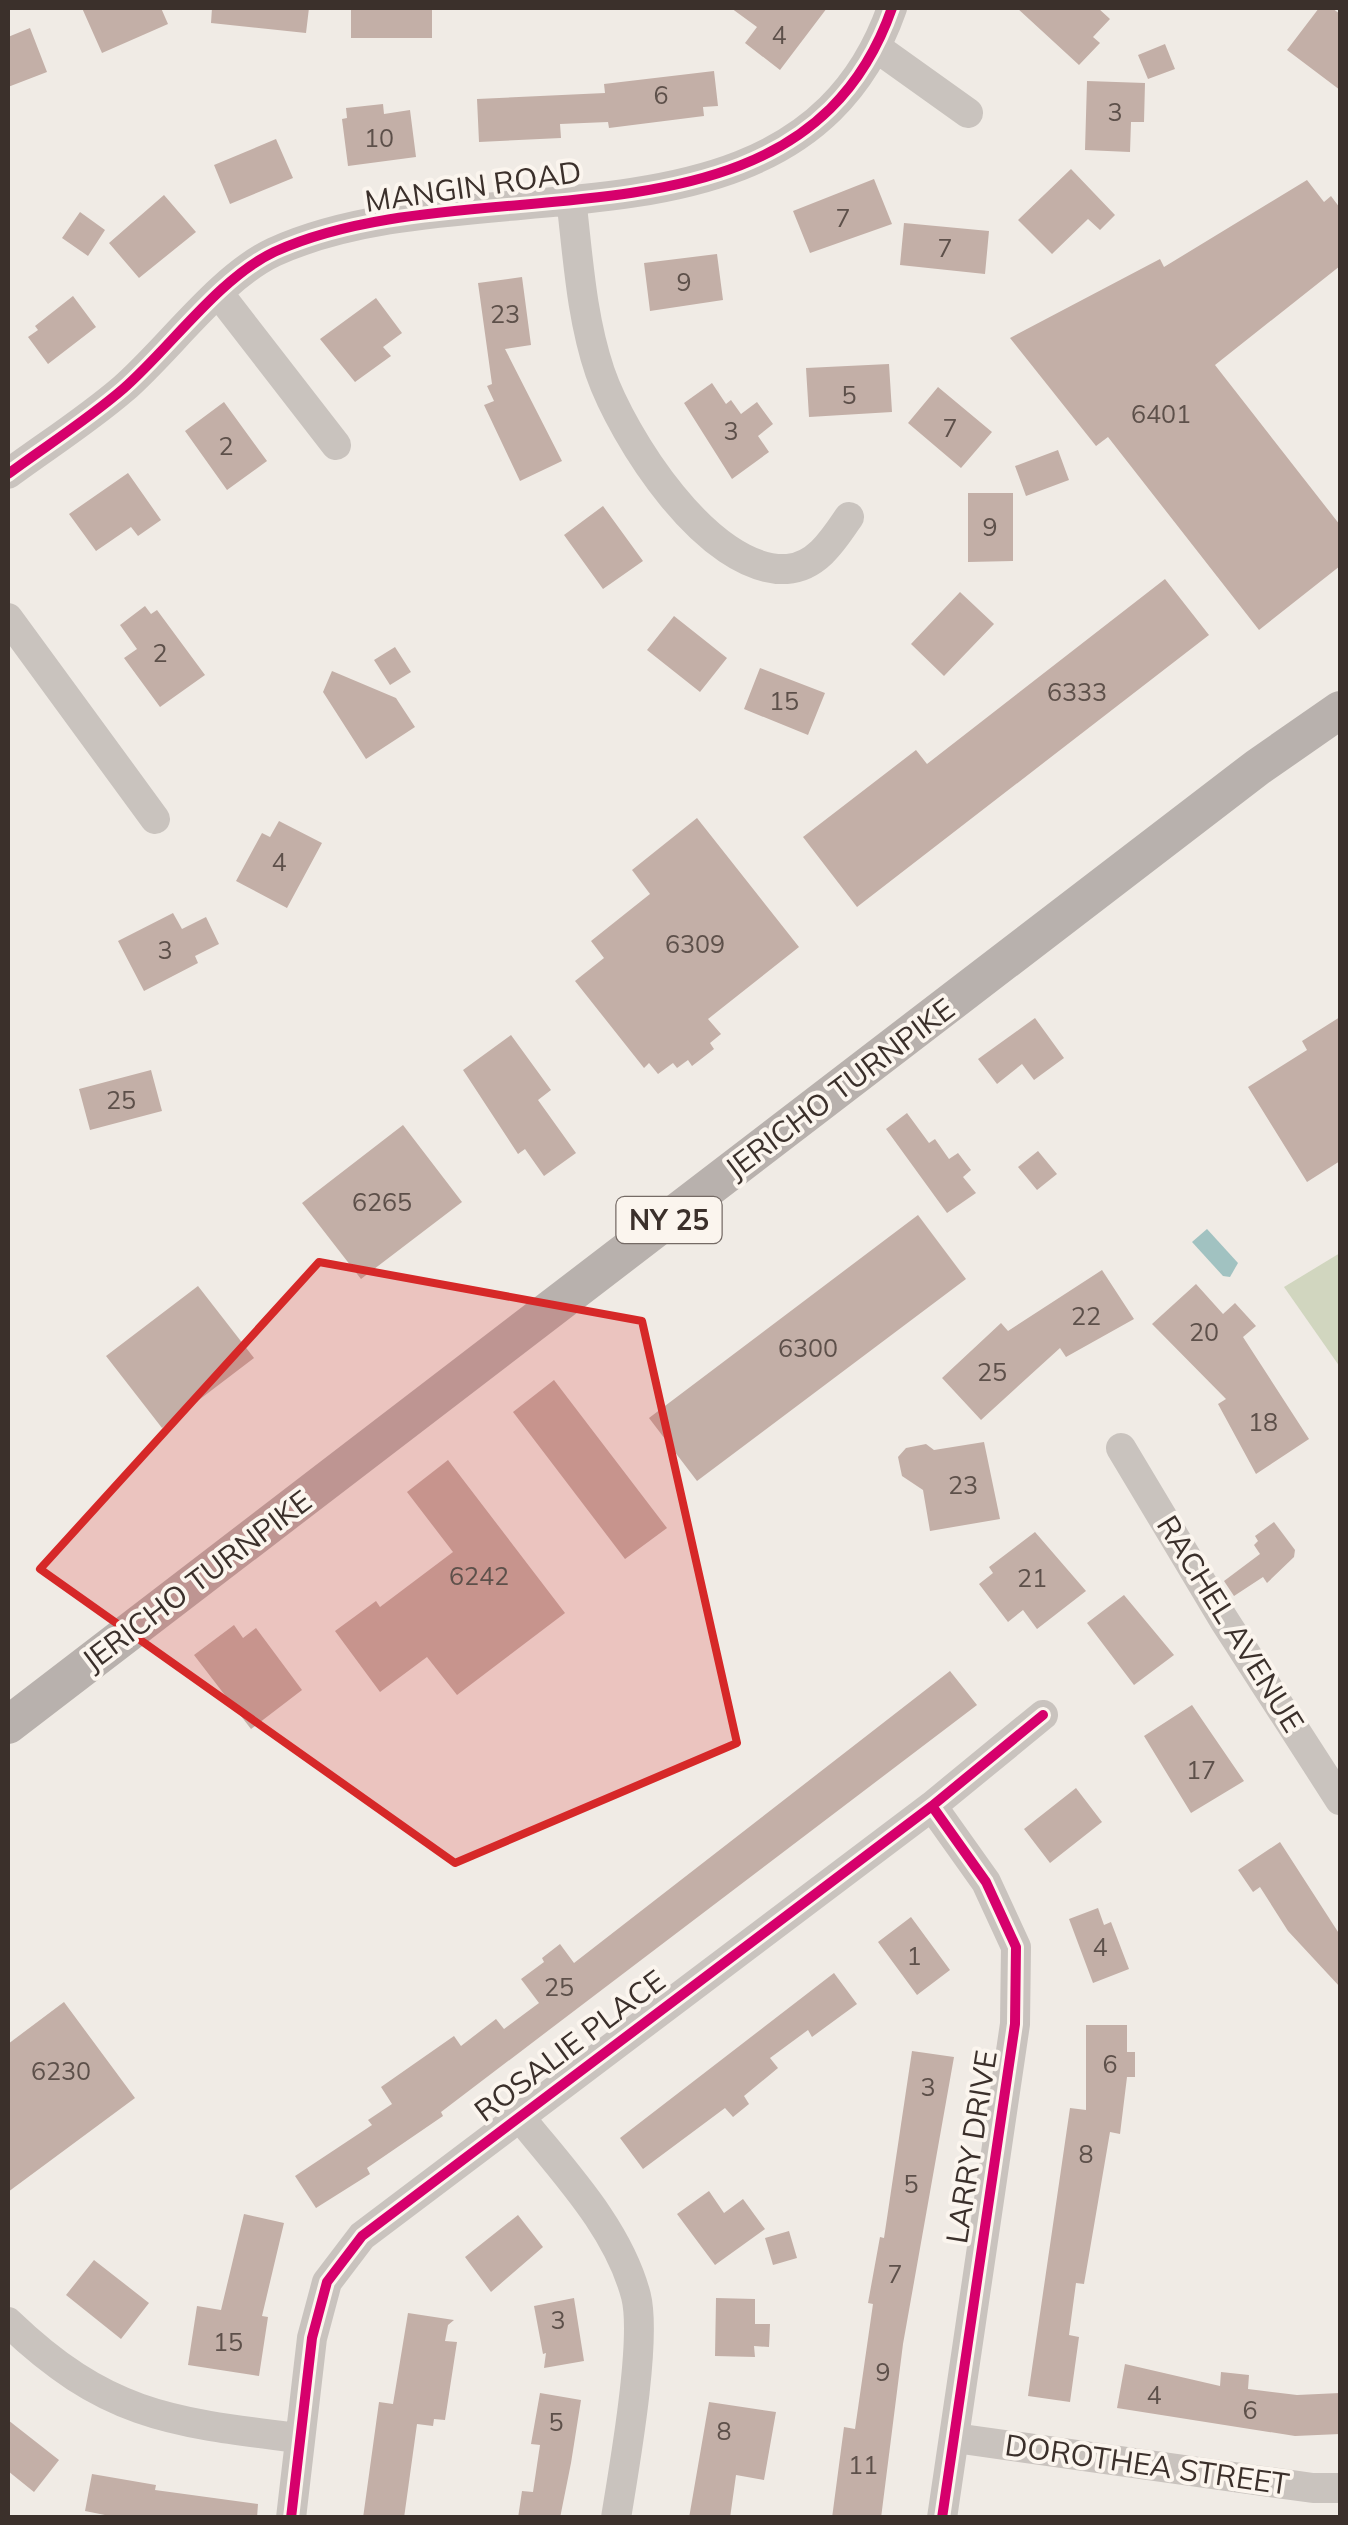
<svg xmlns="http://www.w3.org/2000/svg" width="1348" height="2525" font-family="Mulish,sans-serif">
	<rect width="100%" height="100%" fill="#f0ebe5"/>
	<path fill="#d1d6bf" d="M 1340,1253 L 1340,1367 L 1284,1287 Z"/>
	<path fill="#a1c2c1" d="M 1207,1229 L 1238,1263 L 1230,1277 L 1223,1276 L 1192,1242 Z"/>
	<path fill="#c3afa7" d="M 82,8 L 161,8 L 168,24 L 102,53 Z
		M 212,8 L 309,8 L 306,33 L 211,23 Z
		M 351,8 L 432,8 L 432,38 L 351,38 Z
		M 731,8 L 827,8 L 780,70 L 745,43 L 757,27 Z
		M 1017,8 L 1098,8 L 1110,19 L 1093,37 L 1100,43 L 1079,65 Z
		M 1319,8 L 1332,8 L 1340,14 L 1340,90 L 1287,50 Z
		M 30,28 L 47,72 L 8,87 L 8,37 Z
		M 1165,44 L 1175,69 L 1148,79 L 1138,55 Z
		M 714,71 L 718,106 L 703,107 L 704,116 L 609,128 L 608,122 L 560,124 L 561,138 L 479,142 L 477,99 L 605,93 L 604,84 Z
		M 1087,81 L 1145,83 L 1144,122 L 1131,122 L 1130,152 L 1085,150 Z
		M 383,104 L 384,114 L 410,110 L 416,157 L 348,166 L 342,119 L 347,118 L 346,108 Z
		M 276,139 L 293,178 L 230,204 L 214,165 Z
		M 1071,169 L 1115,215 L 1100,230 L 1088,219 L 1052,254 L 1018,220 Z
		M 874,179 L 892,224 L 810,253 L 793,211 Z
		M 1307,180 L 1324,202 L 1331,196 L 1340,208 L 1340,266 L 1215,365 L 1340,525 L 1340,566 L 1259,630 L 1108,437 L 1096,446 L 1010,338 L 1160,259 L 1164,267 Z
		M 164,195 L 196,232 L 139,278 L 109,243 Z
		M 80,212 L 105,230 L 88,256 L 62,238 Z
		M 904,223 L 989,231 L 985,274 L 900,265 Z
		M 717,254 L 723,300 L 650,311 L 644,263 Z
		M 522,277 L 531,345 L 505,349 L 562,461 L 520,481 L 484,405 L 494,401 L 487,386 L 492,384 L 478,283 Z
		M 73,296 L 96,327 L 48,364 L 28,337 L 38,330 L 35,326 Z
		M 376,298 L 402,333 L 383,347 L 391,356 L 355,382 L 320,339 Z
		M 889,364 L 892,412 L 809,417 L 806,368 Z
		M 712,383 L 726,404 L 731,400 L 741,414 L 757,402 L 773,424 L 758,436 L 769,452 L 732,479 L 684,403 Z
		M 938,387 L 992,432 L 961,468 L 908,423 Z
		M 224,402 L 267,461 L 227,490 L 185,431 Z
		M 1058,450 L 1069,480 L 1026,496 L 1015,466 Z
		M 128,473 L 161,520 L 138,536 L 131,527 L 96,551 L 69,514 Z
		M 968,493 L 1013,493 L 1013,561 L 968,562 Z
		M 603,506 L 643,561 L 603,589 L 564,535 Z
		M 1165,579 L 1209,635 L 857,907 L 803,837 L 916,750 L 927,764 Z
		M 960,592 L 994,624 L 944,676 L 911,644 Z
		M 145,606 L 151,614 L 157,610 L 205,675 L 160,707 L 124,658 L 137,649 L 120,625 Z
		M 674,616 L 727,658 L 700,692 L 647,650 Z
		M 395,647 L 411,672 L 390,685 L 374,660 Z
		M 760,668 L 825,693 L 808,735 L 744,709 Z
		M 332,671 L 396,698 L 415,727 L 366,759 L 323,692 Z
		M 697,818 L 799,947 L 708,1019 L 721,1034 L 710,1043 L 714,1049 L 692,1066 L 688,1060 L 677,1068 L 673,1063 L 658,1074 L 649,1063 L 644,1068 L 575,981 L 604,958 L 591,941 L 650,894 L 632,870 Z
		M 279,821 L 322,843 L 287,908 L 236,881 L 262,833 L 270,837 Z
		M 173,913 L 182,929 L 206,917 L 219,944 L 195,956 L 198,963 L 144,991 L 118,941 Z
		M 1340,1017 L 1340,1161 L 1307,1182 L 1248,1087 L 1307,1050 L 1302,1041 Z
		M 1035,1018 L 1064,1058 L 1034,1080 L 1022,1064 L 997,1084 L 978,1059 Z
		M 511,1035 L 551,1090 L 538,1100 L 576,1153 L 544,1176 L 525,1149 L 518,1154 L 463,1070 Z
		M 151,1070 L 162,1111 L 90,1130 L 79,1089 Z
		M 907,1113 L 929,1143 L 935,1139 L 949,1159 L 958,1153 L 971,1170 L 963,1177 L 976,1193 L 947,1213 L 886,1129 Z
		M 403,1125 L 462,1202 L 361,1279 L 302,1203 Z
		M 1038,1151 L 1057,1174 L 1037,1190 L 1018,1167 Z
		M 918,1215 L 966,1279 L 697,1481 L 649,1418 Z
		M 1102,1270 L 1134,1319 L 1066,1357 L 1060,1348 L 981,1420 L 942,1378 L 1001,1323 L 1008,1331 Z
		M 1196,1284 L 1223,1314 L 1235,1303 L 1256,1326 L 1243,1337 L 1309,1439 L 1256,1474 L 1218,1404 L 1226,1399 L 1152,1324 Z
		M 198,1286 L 254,1358 L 162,1428 L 106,1356 Z
		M 554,1380 L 667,1528 L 625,1559 L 513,1412 Z
		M 984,1442 L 1000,1519 L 930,1531 L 923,1490 L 902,1476 L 898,1457 L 906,1448 L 926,1444 L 934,1450 Z
		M 448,1460 L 565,1613 L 457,1695 L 427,1657 L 380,1692 L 335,1631 L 376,1601 L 380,1607 L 453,1552 L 407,1492 Z
		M 1274,1522 L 1295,1550 L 1294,1557 L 1267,1583 L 1263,1577 L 1234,1596 L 1224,1581 L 1260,1554 L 1254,1545 L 1258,1541 L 1255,1536 Z
		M 1035,1532 L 1086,1591 L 1037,1629 L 1023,1610 L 1008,1622 L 979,1584 L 993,1573 L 989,1567 Z
		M 1124,1595 L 1174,1655 L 1134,1685 L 1087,1623 Z
		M 234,1625 L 243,1638 L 256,1628 L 302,1690 L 251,1729 L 194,1655 Z
		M 950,1671 L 977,1705 L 441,2112 L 443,2116 L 367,2168 L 370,2174 L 316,2208 L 295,2176 L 372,2125 L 368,2120 L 392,2104 L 381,2087 L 454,2036 L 461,2046 L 496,2019 L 504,2029 L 539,2003 L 521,1979 L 544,1962 L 542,1958 L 560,1944 L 574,1963 Z
		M 1192,1705 L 1244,1781 L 1191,1813 L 1144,1736 Z
		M 1076,1788 L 1102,1822 L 1050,1863 L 1024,1829 Z
		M 1280,1842 L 1340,1935 L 1340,1987 L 1288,1931 L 1260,1887 L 1253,1892 L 1238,1870 Z
		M 1098,1908 L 1104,1925 L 1111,1922 L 1129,1969 L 1093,1983 L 1069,1919 Z
		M 911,1917 L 950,1970 L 917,1995 L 878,1942 Z
		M 834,1973 L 857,2004 L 812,2037 L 808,2030 L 770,2058 L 778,2068 L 744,2096 L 749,2104 L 733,2117 L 725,2108 L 643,2169 L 620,2138 Z
		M 64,2002 L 135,2098 L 8,2192 L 8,2044 Z
		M 1086,2025 L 1127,2025 L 1127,2052 L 1135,2052 L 1135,2077 L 1127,2077 L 1120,2134 L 1110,2132 L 1084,2284 L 1076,2283 L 1069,2335 L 1079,2337 L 1070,2402 L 1028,2396 L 1070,2108 L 1086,2110 Z
		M 912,2051 L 954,2057 L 903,2344 L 881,2518 L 832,2518 L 844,2427 L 855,2429 L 873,2304 L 868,2303 L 880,2237 L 884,2238 Z
		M 709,2191 L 724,2213 L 743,2199 L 765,2229 L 715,2265 L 677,2214 Z
		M 244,2214 L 284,2223 L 262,2316 L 268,2317 L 259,2376 L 188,2365 L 197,2306 L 221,2310 Z
		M 518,2215 L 543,2247 L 491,2292 L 465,2257 Z
		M 789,2231 L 797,2258 L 773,2265 L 765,2238 Z
		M 94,2260 L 149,2303 L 121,2339 L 66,2295 Z
		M 574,2298 L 584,2361 L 544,2368 L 546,2353 L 543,2354 L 534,2306 Z
		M 716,2298 L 755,2299 L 755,2324 L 770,2324 L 769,2347 L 754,2346 L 755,2357 L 715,2356 Z
		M 408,2313 L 454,2320 L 448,2325 L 445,2341 L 457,2342 L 445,2420 L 434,2419 L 433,2426 L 417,2424 L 404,2518 L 363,2518 L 379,2402 L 393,2404 Z
		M 1125,2364 L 1220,2386 L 1221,2372 L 1249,2375 L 1248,2389 L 1297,2395 L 1340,2393 L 1340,2434 L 1295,2436 L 1117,2408 Z
		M 540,2393 L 581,2400 L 571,2463 L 560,2518 L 518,2518 L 522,2491 L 533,2492 L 540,2445 L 531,2444 Z
		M 709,2402 L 776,2412 L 764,2480 L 736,2475 L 730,2518 L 689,2518 Z
		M 8,2420 L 59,2460 L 34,2492 L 8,2471 Z
		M 92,2474 L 156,2485 L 155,2490 L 258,2504 L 257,2518 L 120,2518 L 85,2511 Z"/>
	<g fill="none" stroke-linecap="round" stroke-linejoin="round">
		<path stroke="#c9c3be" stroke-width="30" d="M 877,48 L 968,113
			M 571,198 C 578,256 581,316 600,372 C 622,436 708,573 787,569 C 817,567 834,539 849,517
			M 219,294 L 336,445
			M 8,474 C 46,446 87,420 123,389 C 169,349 219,278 274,252 C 473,161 800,270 892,8
			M 8,618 L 155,819
			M 1121,1448 L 1224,1620 L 1340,1800
			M 932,1806 L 986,1882 L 1016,1947 L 1015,2024 L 942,2518
			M 519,2116 C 562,2170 618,2227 636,2296 C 647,2340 624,2468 616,2518
			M 8,2322 C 105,2415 169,2422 297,2438
			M 955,2438 L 1313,2488 L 1340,2488
			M 291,2518 L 312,2338 L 327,2282 L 362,2236 L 932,1806 L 1043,1715"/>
		<path stroke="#b8b1ad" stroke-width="38" d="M 8,1725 L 1258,767 L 1340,710"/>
		<defs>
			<path id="cycleway" d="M 8,474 C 46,446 87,420 123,389 C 169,349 219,278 274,252 C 473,161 800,270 892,8
				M 932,1806 L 986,1882 L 1016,1947 L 1015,2024 L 942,2518
				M 291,2518 L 312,2338 L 327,2282 L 362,2236 L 932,1806 L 1043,1715"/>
		</defs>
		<use href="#cycleway" stroke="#fbf5ee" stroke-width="16"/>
		<use href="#cycleway" stroke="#d6006c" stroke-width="10"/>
	</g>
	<path fill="#d62828" fill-opacity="0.2" stroke="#d62828" stroke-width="8" stroke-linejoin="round" d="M 319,1262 L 642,1321 L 737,1743 L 455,1863 L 40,1569 Z"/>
	<g text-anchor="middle" stroke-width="8" stroke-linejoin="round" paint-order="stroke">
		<g font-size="25" fill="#5d504a">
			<text x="779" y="44">4</text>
			<text x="661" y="104">6</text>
			<text x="1115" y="121">3</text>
			<text x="379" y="147">10</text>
			<text x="843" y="227">7</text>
			<text x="945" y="257">7</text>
			<text x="684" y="291">9</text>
			<text x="505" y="323">23</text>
			<text x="849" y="404">5</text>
			<text x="1161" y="423">6401</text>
			<text x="950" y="437">7</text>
			<text x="731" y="440">3</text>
			<text x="226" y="455">2</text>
			<text x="990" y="536">9</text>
			<text x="160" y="662">2</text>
			<text x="1077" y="701">6333</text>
			<text x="784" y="710">15</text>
			<text x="279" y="871">4</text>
			<text x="695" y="953">6309</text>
			<text x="165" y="959">3</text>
			<text x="121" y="1109">25</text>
			<text x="382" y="1211">6265</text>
			<text x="1086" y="1325">22</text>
			<text x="1204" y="1341">20</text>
			<text x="808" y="1357">6300</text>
			<text x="992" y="1381">25</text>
			<text x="1263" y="1431">18</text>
			<text x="963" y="1494">23</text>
			<text x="479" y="1585">6242</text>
			<text x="1032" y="1587">21</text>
			<text x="1201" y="1779">17</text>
			<text x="1100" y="1956">4</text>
			<text x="914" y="1965">1</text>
			<text x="559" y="1996">25</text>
			<text x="1110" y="2073">6</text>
			<text x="61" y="2080">6230</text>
			<text x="928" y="2096">3</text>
			<text x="1086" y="2163">8</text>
			<text x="911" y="2193">5</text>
			<text x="895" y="2283">7</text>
			<text x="558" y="2329">3</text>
			<text x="228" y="2351">15</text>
			<text x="883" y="2381">9</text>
			<text x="1154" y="2404">4</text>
			<text x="1250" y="2419">6</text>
			<text x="556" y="2431">5</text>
			<text x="724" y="2440">8</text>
			<text x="863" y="2474">11</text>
		</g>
		<rect fill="#fbf5ee" stroke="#756b66" stroke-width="2.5" x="616.5" y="1197" width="105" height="46" rx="8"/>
		<g font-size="28" font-weight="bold" fill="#3b302b">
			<text x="669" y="1230">NY 25</text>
		</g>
		<g font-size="30" fill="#3b302b" stroke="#fbf5ee">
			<text transform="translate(473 187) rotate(-8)" y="10">MANGIN ROAD</text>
			<text transform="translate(840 1089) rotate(-37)" y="10">JERICHO TURNPIKE</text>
			<text transform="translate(197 1581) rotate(-37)" y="10">JERICHO TURNPIKE</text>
			<text transform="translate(1230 1624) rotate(58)" y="10">RACHEL AVENUE</text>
			<text transform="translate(570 2046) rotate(-37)" y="10">ROSALIE PLACE</text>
			<text transform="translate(972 2147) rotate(-81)" y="10">LARRY DRIVE</text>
			<text transform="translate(1147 2465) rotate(8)" y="10">DOROTHEA STREET</text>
		</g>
	</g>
	<rect width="1348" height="2525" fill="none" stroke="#3b302b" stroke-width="20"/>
</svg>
